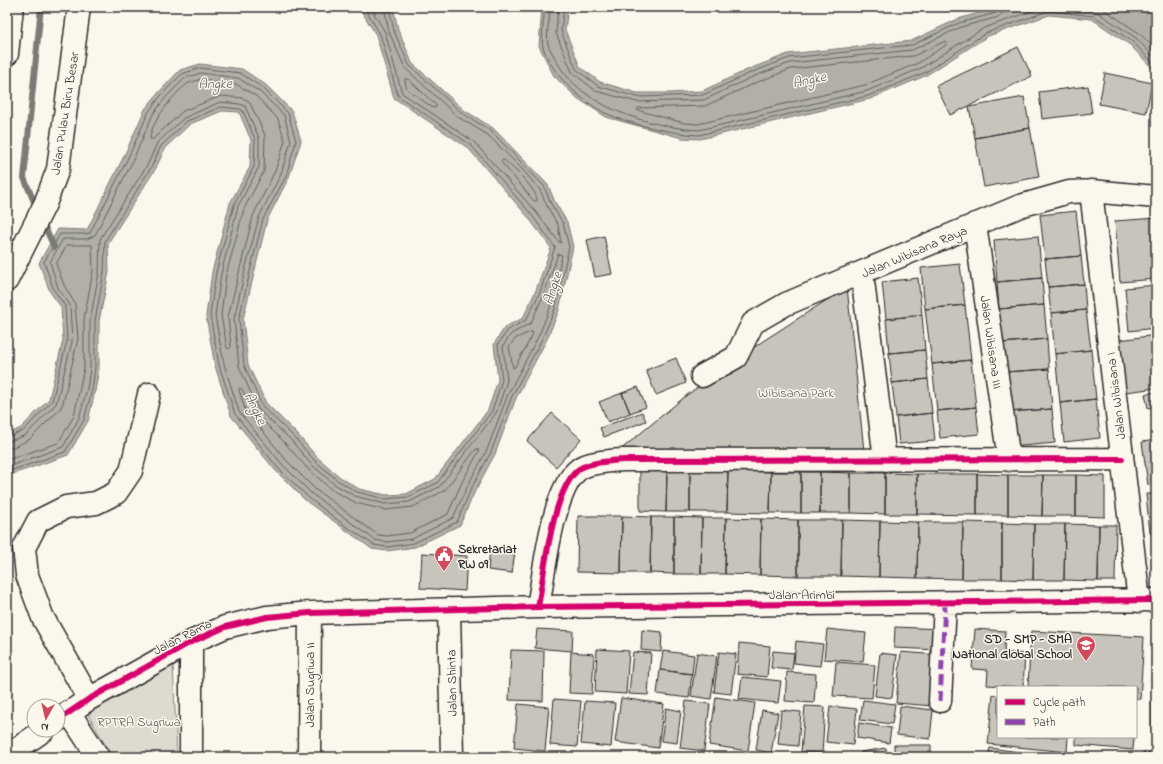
<svg xmlns="http://www.w3.org/2000/svg" width="1163" height="764" font-family="'Indie Flower',sans-serif">
	<rect width="100%" height="100%" fill="#fbf7ec"/>
	<filter id="ink" filterUnits="userSpaceOnUse"><feTurbulence type="fractalNoise" baseFrequency=".025" numOctaves="2"/><feDisplacementMap in="SourceGraphic" scale="8" xChannelSelector="R" yChannelSelector="G"/><feConvolveMatrix kernelMatrix="1 2 1 2 8 2 1 2 1" color-interpolation-filters="sRGB"/></filter>
	<g filter="url(#ink)">
		<path fill="#dddad0" stroke="#84827e" d="M 173,663 L 177,757 L 112,757 L 84,707 Z"/>
		<path fill="#b1afa7" stroke="#7b7a75" d="M 359,7 L 393,7 L 398,29 L 412,63 L 464,110 L 493,128 L 548,185 L 555,202 L 567,222 L 573,247 L 559,310 L 547,339 L 516,398 L 495,454 L 475,491 L 460,525 L 415,547 L 387,551 L 372,549 L 306,501 L 275,470 L 231,416 L 215,366 L 206,316 L 212,272 L 230,203 L 250,167 L 251,140 L 239,112 L 222,111 L 190,124 L 165,148 L 156,168 L 108,243 L 109,272 L 99,321 L 99,369 L 95,391 L 88,421 L 68,455 L 7,476 L 7,434 L 21,428 L 49,399 L 63,340 L 61,307 L 50,292 L 39,263 L 58,229 L 87,230 L 124,156 L 145,109 L 160,91 L 180,70 L 200,64 L 242,69 L 266,85 L 292,111 L 301,141 L 289,177 L 267,220 L 243,319 L 248,365 L 266,403 L 297,434 L 317,457 L 340,477 L 359,489 L 386,495 L 406,494 L 435,479 L 488,410 L 498,380 L 494,344 L 505,327 L 523,318 L 536,290 L 551,248 L 528,217 L 468,148 L 394,98 L 376,35 Z
			M 542,7 L 568,7 L 565,30 L 580,67 L 600,82 L 637,93 L 670,93 L 702,91 L 749,69 L 788,54 L 911,41 L 958,19 L 999,7 L 1154,7 L 1156,9 L 1156,72 L 1130,45 L 1092,19 L 1049,15 L 988,36 L 925,76 L 870,99 L 700,139 L 682,138 L 606,117 L 577,98 L 554,76 L 539,46 Z"/>
		<g fill="none" stroke-linecap="round" stroke-linejoin="round">
			<path stroke="#61605d" stroke-width="1" d="M 370,7 L 385,32 L 402,93 L 474,142 L 535,211 L 559,242 L 561,243 L 558,225 L 547,206 L 540,190 L 522,169 L 488,135 L 458,117 L 405,68 L 389,32 L 384,7
				M 545,7 C 544,16 541,38 543,47 C 552,75 581,101 607,114 C 630,124 674,134 699,135 L 868,96 L 924,73 L 986,33 L 1048,11 L 1094,16 L 1133,42 L 1156,66
				M 550,7 C 550,18 546,32 548,44 C 549,49 554,55 556,60 C 580,107 650,127 699,130 L 867,91 L 921,68 L 984,28 L 1044,7
				M 558,7 L 556,33 L 572,72 L 596,91 L 637,102 L 704,100 L 752,77 L 790,63 L 912,50 L 961,27 L 998,17 L 1003,13 L 1004,7
				M 564,7 L 561,31 L 576,69 L 598,86 L 637,97 L 703,95 L 750,73 L 789,58 L 912,45 L 959,23 L 996,13 L 999,7
				M 1061,7 L 1097,12 L 1136,38 L 1156,59
				M 1100,7 L 1139,33 L 1156,50
				M 944,42 L 947,43 L 946,45 L 918,63 L 865,85 L 698,124 L 684,123 L 637,110 L 638,108 L 705,106 L 755,83 L 791,69 L 913,56 Z
				M 201,79 L 236,84 L 256,96 L 278,119 L 285,141 L 275,171 L 253,216 L 228,317 L 231,347 L 229,349 L 227,348 L 221,315 L 226,275 L 244,209 L 264,171 L 265,135 L 249,101 L 242,98 L 221,96 L 183,111 L 153,139 L 150,139 C 149,125 176,90 189,83 C 193,81 197,81 201,79 Z
				M 405,79 L 408,79 L 436,105 L 436,107 L 433,108 L 407,89 Z
				M 502,160 L 504,160 C 513,168 538,190 537,201 L 534,201 L 502,163 Z
				M 530,332 L 532,332 L 533,334 L 515,367 L 513,368 L 509,347 L 515,339 Z
				M 240,388 L 242,389 L 254,412 L 286,444 L 307,468 L 332,490 L 356,503 L 385,510 L 413,507 L 445,490 L 476,449 L 478,449 L 479,451 L 461,484 L 448,514 L 410,533 L 387,536 L 378,535 L 316,490 L 286,460 L 245,409 L 239,390 Z
				M 7,437 L 23,431 L 52,401 L 67,341 L 65,306 L 54,290 L 44,262 L 60,234 L 86,234 L 90,233 L 128,158 L 149,111 L 163,93 L 182,74 L 200,68 L 240,73 L 263,88 L 288,113 L 296,141 L 286,176 L 263,219 L 251,267 L 239,319 L 244,365 L 262,406 L 294,437 L 314,460 L 337,480 L 357,492 L 385,499 L 408,497 L 437,483 L 492,411 L 502,380 L 498,344 L 508,330 L 526,320 L 540,292 L 555,247 L 531,214 L 471,145 L 398,96 L 380,34 L 364,7
				M 7,442 L 26,435 L 56,404 L 72,342 L 70,305 L 58,288 L 50,262 L 63,239 L 87,239 L 95,235 L 133,160 L 153,114 L 166,97 L 185,78 L 201,73 L 238,78 L 260,92 L 284,115 L 291,141 L 281,174 L 259,217 L 246,266 L 234,319 L 239,366 L 258,409 L 291,440 L 311,464 L 334,484 L 355,496 L 385,504 L 409,502 L 439,487 L 496,413 L 507,381 L 503,346 L 511,334 L 531,323 L 544,294 L 558,254 L 562,255 L 550,308 L 539,335 L 508,394 L 487,450 L 467,487 L 453,518 L 412,539 L 387,542 L 375,540 L 312,494 L 282,464 L 239,412 L 224,364 L 215,316 L 221,274 L 238,206 L 259,167 L 259,138 L 245,106 L 240,104 L 220,102 L 184,118 L 157,143 L 148,164 L 100,239 L 99,272 L 90,321 L 90,368 L 87,389 L 79,418 L 63,447 L 7,467
				M 7,448 L 14,447 L 30,439 L 60,409 L 63,403 L 78,339 L 75,304 L 64,285 L 56,264 L 67,245 L 92,245 L 93,271 L 84,319 L 84,368 L 74,416 L 58,443 L 7,460
				M 7,472 L 65,452 L 84,420 L 92,390 L 95,368 L 95,321 L 104,272 L 105,241 L 152,166 L 161,146 L 187,121 L 221,107 L 240,109 L 243,111 L 255,139 L 254,167 L 234,205 L 216,272 L 210,315 L 219,365 L 235,414 L 278,468 L 309,498 L 344,525 L 374,545 L 387,547 L 414,543 L 457,522 L 471,489 L 491,452 L 512,396 L 543,337 L 555,309 L 569,247 L 563,223 L 551,204 L 544,186 L 491,131 L 462,113 L 409,65 L 394,31 L 389,7"/>
			<path stroke="#7b7a75" stroke-width="6" d="M 37,209 L 24,178 L 41,7
				M 42,221 L 54,247"/>
		</g>
		<path fill="#c7c4bc" stroke="#2b2b2b" d="M 1018,47 L 1032,76 L 950,115 L 936,86 Z
			M 1105,73 L 1152,83 L 1146,113 L 1099,104 Z
			M 1088,86 L 1092,113 L 1042,119 L 1039,92 Z
			M 1024,97 L 1030,128 L 975,138 L 969,107 Z
			M 1030,128 L 1039,177 L 984,187 L 975,138 Z
			M 1076,211 L 1081,256 L 1045,259 L 1040,215 Z
			M 1156,218 L 1156,279 L 1120,282 L 1115,221 Z
			M 604,236 L 612,274 L 595,277 L 587,240 Z
			M 1038,236 L 1042,278 L 997,282 L 994,240 Z
			M 1081,256 L 1084,284 L 1048,287 L 1045,259 Z
			M 960,264 L 965,305 L 925,309 L 921,268 Z
			M 918,278 L 922,315 L 886,319 L 882,282 Z
			M 1042,278 L 1044,305 L 999,309 L 997,282 Z
			M 1084,284 L 1086,310 L 1051,313 L 1048,287 Z
			M 1156,285 L 1156,328 L 1129,331 L 1125,288 Z
			M 847,287 L 864,451 L 619,451 L 687,395 L 763,341 Z
			M 965,305 L 971,360 L 932,364 L 925,309 Z
			M 1044,305 L 1047,339 L 1002,343 L 999,309 Z
			M 1086,310 L 1091,350 L 1055,354 L 1051,313 Z
			M 922,315 L 925,350 L 889,353 L 886,319 Z
			M 1156,335 L 1156,388 L 1126,392 L 1119,340 Z
			M 1047,339 L 1049,369 L 1005,372 L 1002,343 Z
			M 925,350 L 928,379 L 892,383 L 889,353 Z
			M 1091,350 L 1096,399 L 1060,403 L 1055,354 Z
			M 676,358 L 686,383 L 656,395 L 646,370 Z
			M 971,360 L 976,407 L 937,411 L 932,364 Z
			M 1049,369 L 1052,409 L 1008,412 L 1005,372 Z
			M 928,379 L 932,413 L 896,417 L 892,383 Z
			M 638,387 L 646,407 L 630,413 L 622,393 Z
			M 1156,392 L 1156,406 L 1148,408 L 1145,394 Z
			M 622,393 L 630,413 L 608,422 L 599,402 Z
			M 1096,399 L 1100,438 L 1064,442 L 1060,403 Z
			M 976,407 L 979,434 L 940,438 L 937,411 Z
			M 1052,409 L 1055,443 L 1011,447 L 1008,412 Z
			M 642,412 L 646,421 L 604,437 L 600,428 Z
			M 552,413 L 581,439 L 556,467 L 527,441 Z
			M 932,413 L 935,441 L 899,444 L 896,417 Z
			M 1156,440 L 1156,484 L 1148,485 L 1142,442 Z
			M 640,471 L 667,471 L 666,512 L 640,511 Z
			M 667,471 L 690,471 L 690,512 L 666,512 Z
			M 690,471 L 728,471 L 727,512 L 690,512 Z
			M 728,471 L 771,472 L 770,513 L 727,512 Z
			M 771,472 L 801,472 L 801,513 L 770,513 Z
			M 801,472 L 820,472 L 820,513 L 801,513 Z
			M 820,472 L 851,473 L 851,513 L 820,513 Z
			M 851,473 L 885,473 L 885,514 L 851,513 Z
			M 885,473 L 917,474 L 917,514 L 885,514 Z
			M 917,474 L 977,474 L 977,515 L 917,514 Z
			M 977,474 L 1008,475 L 1008,515 L 977,515 Z
			M 1008,475 L 1043,475 L 1042,516 L 1008,515 Z
			M 1043,475 L 1076,475 L 1076,516 L 1042,516 Z
			M 1076,475 L 1105,476 L 1105,517 L 1076,516 Z
			M 1146,494 L 1156,494 L 1156,533 L 1150,533 Z
			M 578,516 L 622,516 L 621,573 L 577,572 Z
			M 622,516 L 651,517 L 650,573 L 621,573 Z
			M 651,517 L 674,517 L 674,574 L 650,573 Z
			M 674,517 L 702,518 L 701,574 L 674,574 Z
			M 702,518 L 726,518 L 725,574 L 701,574 Z
			M 726,518 L 761,519 L 760,575 L 725,574 Z
			M 761,519 L 798,520 L 798,576 L 760,575 Z
			M 798,520 L 842,520 L 841,576 L 798,576 Z
			M 842,520 L 880,521 L 879,577 L 841,576 Z
			M 880,521 L 918,522 L 917,578 L 879,577 Z
			M 918,522 L 963,522 L 962,579 L 917,578 Z
			M 963,522 L 1002,523 L 1002,579 L 962,579 Z
			M 1002,523 L 1034,524 L 1033,580 L 1002,579 Z
			M 1034,524 L 1065,524 L 1064,580 L 1033,580 Z
			M 1065,524 L 1099,525 L 1098,581 L 1064,580 Z
			M 1099,525 L 1116,525 L 1115,581 L 1098,581 Z
			M 490,549 L 515,551 L 512,573 L 488,570 Z
			M 422,553 L 467,556 L 465,591 L 420,588 Z
			M 895,627 L 942,629 L 941,650 L 894,648 Z
			M 537,629 L 573,631 L 572,651 L 535,648 Z
			M 827,629 L 866,633 L 863,662 L 824,659 Z
			M 975,629 L 1005,631 L 1004,652 L 1025,654 L 1023,687 L 987,685 L 988,670 L 972,669 Z
			M 642,630 L 662,632 L 661,652 L 641,650 Z
			M 1031,631 L 1144,637 L 1140,699 L 1136,699 L 1136,687 L 1028,687 Z
			M 796,641 L 823,644 L 820,666 L 794,663 Z
			M 1154,642 L 1156,642 L 1156,692 L 1153,692 Z
			M 739,643 L 770,646 L 767,677 L 737,674 Z
			M 597,649 L 629,651 L 626,694 L 595,692 Z
			M 511,650 L 544,651 L 543,701 L 509,700 Z
			M 663,651 L 694,655 L 692,674 L 660,670 Z
			M 773,651 L 794,653 L 792,670 L 771,668 Z
			M 571,652 L 594,654 L 592,694 L 569,693 Z
			M 633,652 L 651,653 L 648,695 L 629,694 Z
			M 719,652 L 736,654 L 731,694 L 714,692 Z
			M 901,652 L 938,655 L 933,706 L 896,703 Z
			M 697,653 L 717,656 L 711,699 L 691,696 Z
			M 880,653 L 897,655 L 892,698 L 875,696 Z
			M 836,662 L 875,665 L 872,698 L 833,696 Z
			M 660,670 L 692,674 L 689,698 L 657,694 Z
			M 787,672 L 816,674 L 814,703 L 785,701 Z
			M 742,677 L 781,681 L 778,703 L 739,699 Z
			M 993,695 L 998,696 L 998,737 L 1068,737 L 1067,752 L 988,744 Z
			M 716,697 L 755,703 L 748,751 L 709,745 Z
			M 621,698 L 664,704 L 658,748 L 615,742 Z
			M 554,699 L 581,701 L 577,747 L 550,745 Z
			M 863,700 L 895,704 L 892,724 L 860,720 Z
			M 585,701 L 615,703 L 611,747 L 581,744 Z
			M 686,701 L 710,704 L 704,751 L 680,748 Z
			M 1152,701 L 1156,701 L 1156,741 L 1152,741 Z
			M 518,704 L 549,707 L 545,751 L 514,748 Z
			M 805,706 L 825,707 L 822,753 L 801,752 Z
			M 830,706 L 857,709 L 853,745 L 826,742 Z
			M 900,706 L 933,710 L 930,739 L 897,735 Z
			M 666,708 L 681,711 L 677,743 L 661,741 Z
			M 762,710 L 778,713 L 771,753 L 756,750 Z
			M 781,710 L 801,712 L 798,746 L 778,744 Z
			M 859,723 L 891,728 L 889,743 L 857,738 Z
			M 1076,737 L 1134,737 L 1133,750 L 1076,745 Z
			M 894,745 L 931,745 L 931,757 L 894,757 Z
			M 886,748 L 887,757 L 862,757 L 861,752 Z
			M 990,748 L 1041,755 L 1040,757 L 988,757 Z
			M 1143,752 L 1156,753 L 1156,757 L 1143,757 Z"/>
		<g fill="none" stroke-linecap="round" stroke-linejoin="round">
			<defs>
				<path id="minor" d="M 7,54 L 12,7
					M 1091,191 L 1139,601
					M 975,224 L 1009,460
					M 862,273 L 885,460
					M 7,280 L 45,204 L 58,169 L 79,7
					M 702,376 L 736,357 L 753,323 L 786,304 L 1020,206 L 1069,192 L 1091,191 L 1156,197
					M 538,607 C 544,575 552,489 579,469 C 589,462 611,461 623,460 L 1122,459
					M 449,609 L 452,757
					M 89,699 L 43,618 L 27,575 L 24,548 L 38,521 L 66,507 L 96,503 L 116,493 L 131,471 L 149,394
					M 940,701 L 945,604
					M 69,712 L 98,757
					M 58,720 L 89,699 L 191,642 L 225,627 L 267,617 L 310,613 L 538,607 L 1156,600
					M 7,756 L 44,730
					M 191,757 L 191,642
					M 309,757 L 310,613"/>
			</defs>
			<use href="#minor" stroke="#2b2b2b" stroke-width="25"/>
			<use href="#minor" stroke="#fbf7ec" stroke-width="22"/>
			<path stroke="#8e44ad" stroke-width="5" stroke-dasharray="10 5" stroke-linecap="butt" d="M 940,701 L 945,604"/>
			<defs>
				<path id="cycleway" d="M 538,607 C 544,575 552,489 579,469 C 589,462 611,461 623,460 L 1122,459
					M 58,720 L 89,699 L 191,642 L 225,627 L 267,617 L 310,613 L 538,607 L 1156,600"/>
			</defs>
			<use href="#cycleway" stroke="#fbf7ec" stroke-width="8"/>
			<use href="#cycleway" stroke="#d6006c" stroke-width="6"/>
		</g>
	</g>
	<defs>
		<symbol id="civic-pin" viewBox="-11 -11 22 30"><path d="M0 17L-7.5 6A9.5 9.5 0 1 1 7.5 6Z" fill="#d1495b" stroke="#fbf7ec"/><path d="M-.6-6.5H3V-4.5H.6V-3L4-1V1h2V6H-6V1h2V-1L-.6-3ZM-1.2 2.5V6h2.4V2.5Z" fill="#fff"/></symbol>
		<symbol id="school-pin" viewBox="-11 -11 22 30"><path d="M0 17L-7.5 6A9.5 9.5 0 1 1 7.5 6Z" fill="#d1495b" stroke="#fbf7ec"/><path d="M0-5L7-2L0 1L-7-2ZM-4 1L0 2.5L4 1V4Q0 6-4 4Z" fill="#fff"/></symbol>
	</defs>
	<g fill-rule="evenodd">
		<use href="#civic-pin" x="433" y="544" width="22" height="30"/>
		<use href="#school-pin" x="1075" y="634" width="22" height="30"/>
	</g>
	<g text-anchor="middle" stroke-width="3" stroke-linejoin="round" paint-order="stroke">
		<g font-size="13" fill="#2b2b2b" stroke="#fbf7ec">
			<text transform="translate(64 113) rotate(-81)" y="5">Jalan Pulau Biru Besar</text>
			<text transform="translate(914 251) rotate(-23)" y="5">Jalan Wibisana Raya</text>
			<text transform="translate(992 342) rotate(82)" y="5">Jalan Wibisana III</text>
			<text transform="translate(1115 396) rotate(-97)" y="5">Jalan Wibisana I</text>
			<text x="802" y="599">Jalan Arimbi</text>
			<text transform="translate(182 636) rotate(-27)" y="5">Jalan Rama</text>
			<text transform="translate(451 683) rotate(-91)" y="5">Jalan Shinta</text>
			<text transform="translate(309 685) rotate(-90)" y="5">Jalan Sugriwa II</text>
		</g>
		<g font-size="13" fill="#585754" stroke="#fbf7ec">
			<text x="796" y="397">Wibisana Park</text>
			<text x="139" y="726">RPTRA Sugriwa</text>
		</g>
		<g font-size="13" font-weight="bold" fill="#2b2b2b" stroke="#fbf7ec" text-anchor="start">
			<text x="458" y="553">Sekretariat<tspan x="458" dy="15">RW 09</tspan></text>
			<text x="1072" y="643" text-anchor="end">SD - SMP - SMA<tspan x="1072" dy="15">National Global School</tspan></text>
		</g>
		<g font-size="14" font-style="italic" fill="#5a5956" stroke="#fbf7ec">
			<text transform="translate(809 79) rotate(-12)" y="5">Angke</text>
			<text transform="translate(215 83) rotate(-1)" y="5">Angke</text>
			<text transform="translate(552 288) rotate(-72)" y="5">Angke</text>
			<text transform="translate(256 408) rotate(64)" y="5">Angke</text>
		</g>
	</g>
	<rect width="1163" height="764" fill="none" stroke="#fbf7ec" stroke-width="24"/>
	<rect x="12" y="12" width="1139" height="740" fill="none" stroke="#2b2b2b" stroke-width="1.5" filter="url(#ink)"/>
	<rect x="997" y="686" width="140" height="52" fill="#fbf7ec" stroke="#a8a59f"/>
	<rect x="1005" y="699" width="20" height="6" fill="#d6006c" stroke="#a8a59f"/>
	<text x="1033" y="706" font-size="12" fill="#2b2b2b">Cycle path</text>
	<rect x="1005" y="719" width="20" height="6" fill="#8e44ad" stroke="#a8a59f"/>
	<text x="1033" y="726" font-size="12" fill="#2b2b2b">Path</text>
	<g transform="translate(46 718) rotate(188)"><circle r="19" fill="#fbf7ec" stroke="#a8a59f"/>
	<path d="M0-3L7 15L0 10L-7 15Z" fill="#d1495b"/>
	<text y="-6" font-size="11" font-weight="bold" text-anchor="middle" fill="#2b2b2b">N</text>
	</g>
</svg>
